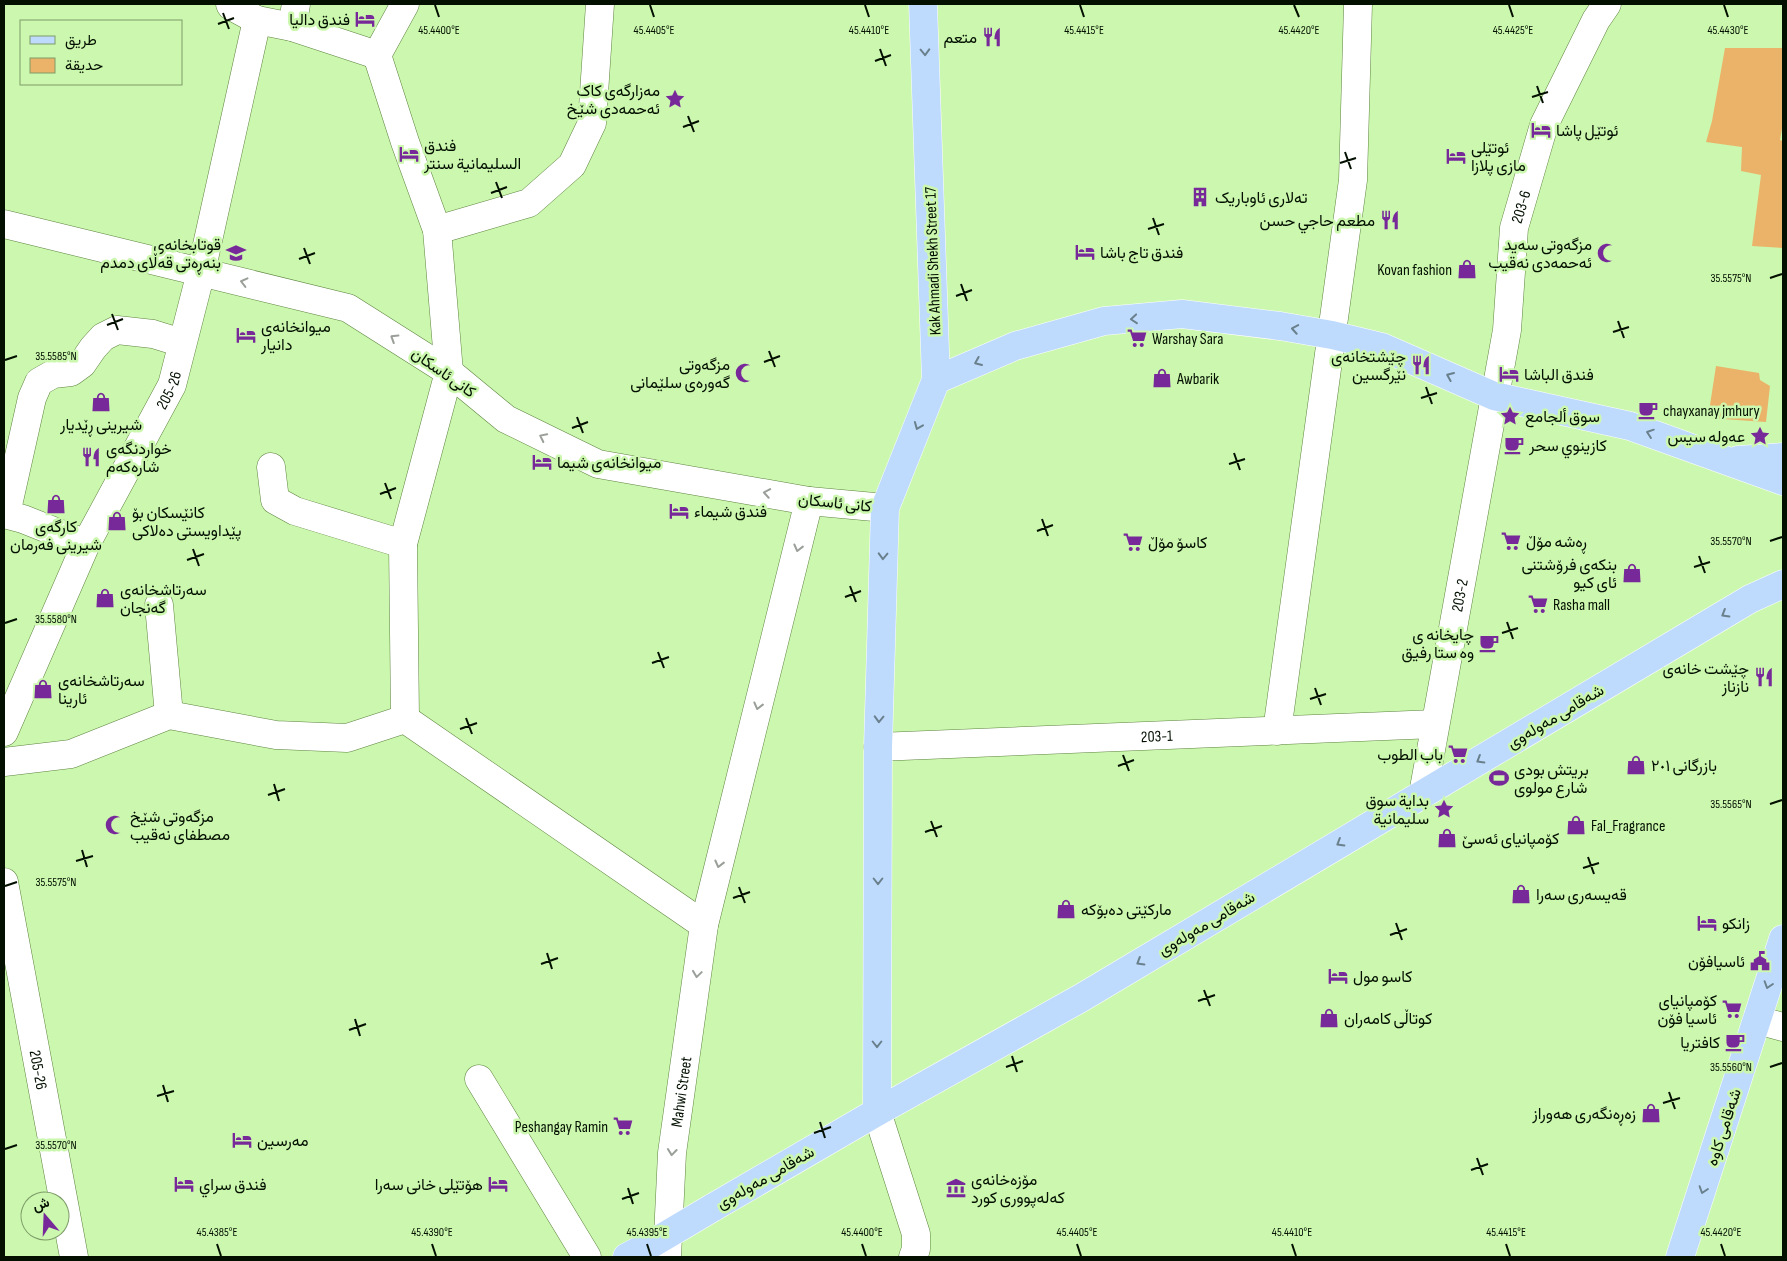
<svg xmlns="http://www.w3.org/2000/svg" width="1787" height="1261" font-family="'Sofia Sans Condensed',Vazirmatn,sans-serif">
	<rect width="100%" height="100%" fill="#ccf7ae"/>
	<path fill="#ebb369" d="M 1725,48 L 1783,48 L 1783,123 L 1780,140 L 1783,141 L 1783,248 L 1752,246 L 1761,175 L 1741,171 L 1742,147 L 1706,142 L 1712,121 Z
		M 1716,366 L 1759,373 L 1760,380 L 1770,386 L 1766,422 L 1708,418 Z"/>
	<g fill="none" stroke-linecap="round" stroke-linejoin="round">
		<defs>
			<g id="minor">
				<path d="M 230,4 L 231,6 L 257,20 L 292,27 L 377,55"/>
				<path d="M 292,27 L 296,4"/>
				<path d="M 4,224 L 348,308 L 449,372 L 506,419 L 598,464 L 809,501 L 885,508"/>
				<path d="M 437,230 L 529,203 L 572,165 L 592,123 L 600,4"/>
				<path d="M 271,467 L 275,500 L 295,511 L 403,544"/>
				<path d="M 4,514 L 23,519 L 86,544"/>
				<path d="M 6,514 L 32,398 L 39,382 L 53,374 L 71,372 L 82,364 L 93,348 L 103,337 L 117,330 L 153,334 L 182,343"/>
				<path d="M 159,605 L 169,715"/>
				<path d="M 405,719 L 403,544 L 449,372 L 437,230 L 405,142 L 377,55 L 405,4"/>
				<path d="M 1277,731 L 1353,180 L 1358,4"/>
				<path id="s1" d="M 4,732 L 86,544 L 172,385 L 201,272 L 257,20"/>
				<path id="s2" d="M 878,747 L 1435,724"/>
				<path d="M 4,762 L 71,754 L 169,715 L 276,735 L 347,738 L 405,719 L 704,925"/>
				<path id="s3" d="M 1423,794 L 1507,330 L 1514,228 L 1544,125 L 1596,20 L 1607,4"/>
				<path id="s4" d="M 4,882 L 74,1257"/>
				<path d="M 1757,1020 L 1783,1027"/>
				<path d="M 479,1079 L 587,1257"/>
				<path d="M 877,1112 L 916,1234 L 916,1249 L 913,1257"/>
				<path id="s5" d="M 667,1257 L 672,1153 L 704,925 L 809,501"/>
			</g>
			<path id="major" d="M 936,380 L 1015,346 L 1104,321 L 1182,314 L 1280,326 L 1332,335 L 1382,347 L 1494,396 L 1630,426 L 1783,481
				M 1738,460 L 1783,457
				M 877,1112 L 878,747 L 885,508 L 936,380 L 923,4
				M 712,1208 L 877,1112 L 1081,998 L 1750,599 L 1783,584
				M 627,1257 L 648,1246
				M 1680,1257 L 1783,939"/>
		</defs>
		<use href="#minor" stroke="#5e8440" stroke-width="29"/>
		<use href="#major" stroke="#fff" stroke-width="29"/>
		<use href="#minor" stroke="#fff" stroke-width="28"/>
		<use href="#major" stroke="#bedbfe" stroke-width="28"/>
		<defs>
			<path id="major-bridge" d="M 648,1246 L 712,1208"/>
		</defs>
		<use href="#major-bridge" stroke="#fff" stroke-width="29" stroke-linecap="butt"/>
		<use href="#major-bridge" stroke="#bedbfe" stroke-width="28"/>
	</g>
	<defs><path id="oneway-chevron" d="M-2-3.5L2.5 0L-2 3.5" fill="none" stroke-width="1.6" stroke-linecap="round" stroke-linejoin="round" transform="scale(1.25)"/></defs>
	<g stroke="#6a808c">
		<use href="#oneway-chevron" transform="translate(925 52) rotate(88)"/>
		<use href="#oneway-chevron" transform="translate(1134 319) rotate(175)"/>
		<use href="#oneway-chevron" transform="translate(1295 329) rotate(-170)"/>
		<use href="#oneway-chevron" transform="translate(978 362) rotate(157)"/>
		<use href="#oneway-chevron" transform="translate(1450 376) rotate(-157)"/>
		<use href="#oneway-chevron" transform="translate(918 426) rotate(112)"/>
		<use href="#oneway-chevron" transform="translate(1650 433) rotate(-161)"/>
		<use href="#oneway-chevron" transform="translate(883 556) rotate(92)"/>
		<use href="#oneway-chevron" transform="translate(1725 614) rotate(149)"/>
		<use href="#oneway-chevron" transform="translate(879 719) rotate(92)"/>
		<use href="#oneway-chevron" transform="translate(1480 760) rotate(149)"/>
		<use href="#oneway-chevron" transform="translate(1340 843) rotate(149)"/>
		<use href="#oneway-chevron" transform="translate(878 881) rotate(90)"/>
		<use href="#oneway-chevron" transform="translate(1140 962) rotate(149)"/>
		<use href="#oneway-chevron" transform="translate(1768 985) rotate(108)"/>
		<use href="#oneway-chevron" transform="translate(877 1044) rotate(90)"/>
		<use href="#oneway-chevron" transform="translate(1703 1190) rotate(108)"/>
	</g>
	<g stroke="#9a9f99">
		<use href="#oneway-chevron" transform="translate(244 282) rotate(-166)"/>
		<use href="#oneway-chevron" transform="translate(394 338) rotate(-148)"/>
		<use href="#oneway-chevron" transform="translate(543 437) rotate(-154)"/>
		<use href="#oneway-chevron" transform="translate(767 493) rotate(-170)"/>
		<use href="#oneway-chevron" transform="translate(798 548) rotate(104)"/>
		<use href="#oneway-chevron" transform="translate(758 706) rotate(104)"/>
		<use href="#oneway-chevron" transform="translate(719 864) rotate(104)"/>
		<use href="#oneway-chevron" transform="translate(697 974) rotate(98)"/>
		<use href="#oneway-chevron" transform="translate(672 1152) rotate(96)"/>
	</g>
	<path fill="none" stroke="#031000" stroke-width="2" d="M 435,5 L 439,17M 650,5 L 654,17M 865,5 L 869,17M 1080,5 L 1084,17M 1294,5 L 1299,17M 1509,5 L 1513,17M 1724,5 L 1728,17M 223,13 L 229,29M 218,24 L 234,18M 880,49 L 886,66M 875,61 L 891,55M 1537,86 L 1543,103M 1532,97 L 1548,92M 688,116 L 694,132M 683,127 L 699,121M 1345,152 L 1351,169M 1340,163 L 1356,158M 496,182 L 502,198M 491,193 L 507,187M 1153,218 L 1159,235M 1148,229 L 1164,224M 304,248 L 310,264M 299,259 L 315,253M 1770,278 L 1782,274M 961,284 L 967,301M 956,296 L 972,290M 112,314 L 118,330M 1618,321 L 1624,338M 107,325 L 123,319M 1613,332 L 1629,327M 769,351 L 775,367M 5,360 L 17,356M 764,362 L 780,356M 1426,387 L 1432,404M 1421,398 L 1437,393M 577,417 L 583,433M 572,428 L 588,422M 1234,453 L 1240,470M 1229,464 L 1245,459M 385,483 L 391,499M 380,494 L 396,488M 1042,519 L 1048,536M 1037,531 L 1053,525M 1770,541 L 1782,537M 193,549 L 199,566M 1699,556 L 1705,573M 187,560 L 204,554M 1694,567 L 1710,562M 850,586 L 856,602M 845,597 L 861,591M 1507,622 L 1513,639M 5,623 L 17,619M 1502,633 L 1518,628M 658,652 L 664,668M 652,663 L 669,657M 1315,688 L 1321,705M 1310,699 L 1326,694M 466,718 L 472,734M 460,729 L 477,723M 1123,755 L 1129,771M 1118,766 L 1134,760M 274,784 L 279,801M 268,795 L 285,789M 1770,804 L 1782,800M 931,821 L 937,837M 925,832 L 942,826M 82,850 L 87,867M 1588,857 L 1594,874M 76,861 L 93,856M 1583,868 L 1599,863M 5,886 L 17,882M 739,887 L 745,903M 733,898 L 750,892M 1396,923 L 1402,940M 1390,935 L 1407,929M 547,953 L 552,969M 541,964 L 558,958M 1204,990 L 1210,1006M 1198,1001 L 1215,995M 355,1019 L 360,1036M 349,1030 L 366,1024M 1012,1056 L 1017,1072M 1006,1067 L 1023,1061M 1770,1067 L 1782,1063M 163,1085 L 168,1102M 1669,1092 L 1675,1109M 157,1096 L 174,1091M 1663,1103 L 1680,1098M 820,1122 L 825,1138M 814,1133 L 831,1127M 5,1149 L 17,1145M 1477,1158 L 1483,1175M 1471,1170 L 1488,1164M 628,1188 L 633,1204M 622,1199 L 639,1193M 217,1244 L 221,1256M 432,1244 L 436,1256M 647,1244 L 651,1256M 862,1244 L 866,1256M 1077,1244 L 1081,1256M 1292,1244 L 1296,1256M 1506,1244 L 1510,1256M 1721,1244 L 1725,1256"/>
	<defs>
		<symbol id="hotel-bare" viewBox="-9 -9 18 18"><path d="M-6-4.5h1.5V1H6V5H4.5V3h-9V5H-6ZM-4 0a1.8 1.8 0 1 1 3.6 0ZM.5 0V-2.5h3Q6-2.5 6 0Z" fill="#77299a" stroke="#ccf7ae" stroke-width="2.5" paint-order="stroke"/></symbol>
		<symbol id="restaurant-bare" viewBox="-9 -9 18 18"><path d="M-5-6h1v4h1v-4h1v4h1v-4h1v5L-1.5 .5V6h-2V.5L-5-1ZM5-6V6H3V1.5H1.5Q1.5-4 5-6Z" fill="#77299a" stroke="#ccf7ae" stroke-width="2.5" paint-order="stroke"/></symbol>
		<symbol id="sight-bare" viewBox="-9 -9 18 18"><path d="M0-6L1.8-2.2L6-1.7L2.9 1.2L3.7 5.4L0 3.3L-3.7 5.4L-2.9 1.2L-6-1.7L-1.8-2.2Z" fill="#77299a" stroke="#ccf7ae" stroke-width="2.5" paint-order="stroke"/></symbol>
		<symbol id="building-bare" viewBox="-9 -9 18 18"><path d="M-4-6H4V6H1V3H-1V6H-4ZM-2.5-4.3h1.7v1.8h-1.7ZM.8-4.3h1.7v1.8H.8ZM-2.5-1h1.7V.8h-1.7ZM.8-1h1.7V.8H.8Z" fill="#77299a" stroke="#ccf7ae" stroke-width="2.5" paint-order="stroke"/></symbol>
		<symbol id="school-bare" viewBox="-9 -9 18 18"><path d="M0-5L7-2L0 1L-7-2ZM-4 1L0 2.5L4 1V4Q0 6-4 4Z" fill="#77299a" stroke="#ccf7ae" stroke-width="2.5" paint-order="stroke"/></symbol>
		<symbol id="mosque-bare" viewBox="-9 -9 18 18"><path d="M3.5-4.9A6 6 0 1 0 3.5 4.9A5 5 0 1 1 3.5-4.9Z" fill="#77299a" stroke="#ccf7ae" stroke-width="2.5" paint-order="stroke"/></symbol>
		<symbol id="shop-bare" viewBox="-9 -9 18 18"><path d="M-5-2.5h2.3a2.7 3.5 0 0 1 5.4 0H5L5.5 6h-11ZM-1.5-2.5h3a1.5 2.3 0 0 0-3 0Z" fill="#77299a" stroke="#ccf7ae" stroke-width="2.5" paint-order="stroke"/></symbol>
		<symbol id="supermarket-bare" viewBox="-9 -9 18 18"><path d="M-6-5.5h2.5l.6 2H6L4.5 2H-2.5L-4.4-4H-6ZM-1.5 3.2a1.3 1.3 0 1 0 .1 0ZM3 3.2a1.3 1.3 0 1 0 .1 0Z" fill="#77299a" stroke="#ccf7ae" stroke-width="2.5" paint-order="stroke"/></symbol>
		<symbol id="cafe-bare" viewBox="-9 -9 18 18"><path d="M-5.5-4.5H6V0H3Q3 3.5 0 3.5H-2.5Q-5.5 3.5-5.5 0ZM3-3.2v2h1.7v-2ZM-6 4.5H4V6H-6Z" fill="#77299a" stroke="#ccf7ae" stroke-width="2.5" paint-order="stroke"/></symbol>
		<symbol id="stadium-bare" viewBox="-9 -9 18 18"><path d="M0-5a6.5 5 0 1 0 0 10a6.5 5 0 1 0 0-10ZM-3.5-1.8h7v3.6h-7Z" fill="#77299a" stroke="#ccf7ae" stroke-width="2.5" paint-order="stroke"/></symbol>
		<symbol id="civic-bare" viewBox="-9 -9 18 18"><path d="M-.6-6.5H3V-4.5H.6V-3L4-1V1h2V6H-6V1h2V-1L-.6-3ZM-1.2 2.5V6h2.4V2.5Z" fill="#77299a" stroke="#ccf7ae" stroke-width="2.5" paint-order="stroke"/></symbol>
		<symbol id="museum-bare" viewBox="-9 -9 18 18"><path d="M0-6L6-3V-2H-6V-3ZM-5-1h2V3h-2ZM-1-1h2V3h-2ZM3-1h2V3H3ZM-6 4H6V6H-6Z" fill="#77299a" stroke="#ccf7ae" stroke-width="2.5" paint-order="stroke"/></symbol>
	</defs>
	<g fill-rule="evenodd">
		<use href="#hotel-bare" x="351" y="5" width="28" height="28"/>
		<use href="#restaurant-bare" x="978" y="23" width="28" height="28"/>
		<use href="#sight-bare" x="661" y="85" width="28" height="28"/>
		<use href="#hotel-bare" x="1527" y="116" width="28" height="28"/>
		<use href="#hotel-bare" x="395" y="140" width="28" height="28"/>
		<use href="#hotel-bare" x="1442" y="142" width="28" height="28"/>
		<use href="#building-bare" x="1186" y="183" width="28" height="28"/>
		<use href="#restaurant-bare" x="1376" y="206" width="28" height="28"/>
		<use href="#hotel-bare" x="1071" y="238" width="28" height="28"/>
		<use href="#school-bare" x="222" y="239" width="28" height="28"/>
		<use href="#mosque-bare" x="1593" y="239" width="28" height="28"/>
		<use href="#shop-bare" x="1453" y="255" width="28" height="28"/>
		<use href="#hotel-bare" x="232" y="321" width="28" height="28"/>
		<use href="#supermarket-bare" x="1123" y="324" width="28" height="28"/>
		<use href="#restaurant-bare" x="1407" y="351" width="28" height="28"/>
		<use href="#mosque-bare" x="731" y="359" width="28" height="28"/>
		<use href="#hotel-bare" x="1495" y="360" width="28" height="28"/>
		<use href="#shop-bare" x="1148" y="364" width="28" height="28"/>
		<use href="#shop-bare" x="87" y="388" width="28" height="28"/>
		<use href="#cafe-bare" x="1634" y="396" width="28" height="28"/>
		<use href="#sight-bare" x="1496" y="402" width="28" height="28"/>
		<use href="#sight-bare" x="1746" y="422" width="28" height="28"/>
		<use href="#cafe-bare" x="1500" y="431" width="28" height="28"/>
		<use href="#restaurant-bare" x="77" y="443" width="28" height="28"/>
		<use href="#hotel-bare" x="528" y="448" width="28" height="28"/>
		<use href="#shop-bare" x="42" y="490" width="28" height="28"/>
		<use href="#hotel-bare" x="665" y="497" width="28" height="28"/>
		<use href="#shop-bare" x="103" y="507" width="28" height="28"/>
		<use href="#supermarket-bare" x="1497" y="527" width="28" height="28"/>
		<use href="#supermarket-bare" x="1119" y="528" width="28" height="28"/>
		<use href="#shop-bare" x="1618" y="559" width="28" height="28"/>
		<use href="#shop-bare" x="91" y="584" width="28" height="28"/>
		<use href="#supermarket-bare" x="1524" y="590" width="28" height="28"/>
		<use href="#cafe-bare" x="1475" y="629" width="28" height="28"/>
		<use href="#restaurant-bare" x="1750" y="663" width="28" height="28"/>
		<use href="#shop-bare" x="29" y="675" width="28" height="28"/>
		<use href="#supermarket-bare" x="1444" y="740" width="28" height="28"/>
		<use href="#shop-bare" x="1622" y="751" width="28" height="28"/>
		<use href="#stadium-bare" x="1485" y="764" width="28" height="28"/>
		<use href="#sight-bare" x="1430" y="795" width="28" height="28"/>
		<use href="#mosque-bare" x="101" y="811" width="28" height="28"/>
		<use href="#shop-bare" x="1562" y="811" width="28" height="28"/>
		<use href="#shop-bare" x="1433" y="824" width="28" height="28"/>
		<use href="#shop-bare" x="1507" y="880" width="28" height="28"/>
		<use href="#shop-bare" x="1052" y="895" width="28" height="28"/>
		<use href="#hotel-bare" x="1693" y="909" width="28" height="28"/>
		<use href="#civic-bare" x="1746" y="947" width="28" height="28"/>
		<use href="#hotel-bare" x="1324" y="962" width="28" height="28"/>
		<use href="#supermarket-bare" x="1718" y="995" width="28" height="28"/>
		<use href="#shop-bare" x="1315" y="1004" width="28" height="28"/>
		<use href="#cafe-bare" x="1721" y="1028" width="28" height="28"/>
		<use href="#shop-bare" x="1637" y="1099" width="28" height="28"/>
		<use href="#supermarket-bare" x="609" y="1112" width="28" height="28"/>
		<use href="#hotel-bare" x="228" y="1126" width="28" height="28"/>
		<use href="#hotel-bare" x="170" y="1170" width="28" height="28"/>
		<use href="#hotel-bare" x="484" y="1170" width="28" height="28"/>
		<use href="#museum-bare" x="942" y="1174" width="28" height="28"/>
	</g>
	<g text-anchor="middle" stroke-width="5" stroke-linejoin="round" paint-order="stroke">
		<g font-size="16" fill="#031000" stroke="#ccf7ae" text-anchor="start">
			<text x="350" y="25" text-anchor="end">فندق داليا</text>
			<text x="977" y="43" text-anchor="end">متعم</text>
			<text x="660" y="96" text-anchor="end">مەزارگەی کاک<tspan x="660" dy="18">ئەحمەدی شێخ</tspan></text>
			<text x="1556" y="136">ئوتێل پاشا</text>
			<text x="424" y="151">فندق<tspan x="424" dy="18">السليمانية سنتر</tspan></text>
			<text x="1471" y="153">ئوتێلی<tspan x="1471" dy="18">مازی پلازا</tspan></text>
			<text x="1215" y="203">تەلاری ئاوباریک</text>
			<text x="1375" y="226" text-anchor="end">مطعم حاجي حسن</text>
			<text x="221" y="250" text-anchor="end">قوتابخانەی<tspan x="221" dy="18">بنەڕەتی قەڵای دمدم</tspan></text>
			<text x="1592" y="250" text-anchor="end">مزگەوتی سەید<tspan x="1592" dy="18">ئەحمەدی نەقیب</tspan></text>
			<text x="1100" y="258">فندق تاج باشا</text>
			<text x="1452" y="275" text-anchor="end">Kovan fashion</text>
			<text x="261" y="332">میوانخانەی<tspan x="261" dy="18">دانیار</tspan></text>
			<text x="1152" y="344">Warshay Sara</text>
			<text x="1406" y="362" text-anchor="end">چێشتخانە‌ی<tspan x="1406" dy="18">نێرگسین</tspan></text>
			<text x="730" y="370" text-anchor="end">مزگەوتی<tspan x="730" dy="18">گەورەی سلێمانی</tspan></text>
			<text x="1524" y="380">فندق الباشا</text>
			<text x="1177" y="384">Awbarik</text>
			<text x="1663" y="416">chayxanay jmhury</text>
			<text x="1525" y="422">سوق ألجامع</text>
			<text x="101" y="430" text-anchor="middle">شیرینی ڕێدیار</text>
			<text x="1745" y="442" text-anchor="end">عەولە سیس</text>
			<text x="1529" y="451">كازينوي سحر</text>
			<text x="106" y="454">خواردنگەی<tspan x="106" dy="18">شارەکەم</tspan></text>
			<text x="557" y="468">میوانخانەی شیما</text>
			<text x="694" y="517">فندق شيماء</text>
			<text x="132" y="518">كانێسكان بۆ<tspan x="132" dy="18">پێداویستی دە‌لاكی</tspan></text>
			<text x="56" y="532" text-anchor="middle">كارگە‌ی<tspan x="56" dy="18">شیرینی فە‌رمان</tspan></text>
			<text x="1526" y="547">ڕەشە مۆڵ</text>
			<text x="1148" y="548">کاسۆ مۆڵ</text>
			<text x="1617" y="570" text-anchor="end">بنکەی فرۆشتنی<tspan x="1617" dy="18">ئای کیو</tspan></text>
			<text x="120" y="595">سە‌رتاشخانە‌ی<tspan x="120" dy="18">گە‌نجان</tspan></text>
			<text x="1553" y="610">Rasha mall</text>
			<text x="1474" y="640" text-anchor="end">چايخانه ى<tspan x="1474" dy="18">وه ستا رفيق</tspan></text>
			<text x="1749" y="674" text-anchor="end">چێشت خانەی<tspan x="1749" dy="18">نازناز</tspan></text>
			<text x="58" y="686">سەرتاشخانەی<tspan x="58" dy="18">ئارینا</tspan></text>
			<text x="1443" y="760" text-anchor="end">باب الطوب</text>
			<text x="1651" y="771">بازرگانی ٢٠١</text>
			<text x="1514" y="775">بريتش بودى<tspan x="1514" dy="18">شارع مولوى</tspan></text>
			<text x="1429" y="806" text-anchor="end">بداية سوق<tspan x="1429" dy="18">سليمانية</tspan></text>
			<text x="130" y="822">مزگە‌وتی شێخ<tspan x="130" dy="18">مصطفای نە‌قیب</tspan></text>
			<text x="1591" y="831">Fal_Fragrance</text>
			<text x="1462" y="844">کۆمپانیای ئەسێ</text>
			<text x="1536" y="900">قەیسەری سەرا</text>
			<text x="1081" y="915">مارکێتی دەبۆکە</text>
			<text x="1722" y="929">زانكو</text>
			<text x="1745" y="967" text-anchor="end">ئاسیافۆن</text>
			<text x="1353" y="982">كاسو مول</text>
			<text x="1717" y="1006" text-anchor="end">كۆمپانیای<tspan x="1717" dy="18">ئاسیا فۆن</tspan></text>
			<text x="1344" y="1024">کوتاڵی کامەران</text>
			<text x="1720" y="1048" text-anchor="end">کافتریا</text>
			<text x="1636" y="1119" text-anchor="end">زەڕەنگەری هەوراز</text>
			<text x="608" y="1132" text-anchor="end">Peshangay Ramin</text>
			<text x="257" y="1146">مەرسین</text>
			<text x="971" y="1185">مۆزەخانەی<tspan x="971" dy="18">کەلەپووری کورد</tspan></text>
			<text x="199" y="1190">فندق سراي</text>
			<text x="483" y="1190" text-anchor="end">هۆتێلی خانی سەرا</text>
		</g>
		<g font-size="16" fill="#031000" stroke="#ccf7ae">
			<text dy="6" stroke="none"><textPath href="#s3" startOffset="596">203-6</textPath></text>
			<text transform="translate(932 261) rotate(-92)" y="6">Kak Ahmadi Shekh Street 17</text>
			<text transform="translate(444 372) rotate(35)" y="6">کانی ئاسکان</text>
			<text dy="6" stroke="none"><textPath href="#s1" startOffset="380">205-26</textPath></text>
			<text transform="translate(835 502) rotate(6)" y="6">کانی ئاسکان</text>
			<text dy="6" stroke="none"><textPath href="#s3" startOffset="202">203-2</textPath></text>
			<text transform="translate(1555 716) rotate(-31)" y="6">شەقامی مەولەوی</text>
			<text dy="6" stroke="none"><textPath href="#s2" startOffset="279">203-1</textPath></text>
			<text transform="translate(1206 923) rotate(-31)" y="6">شەقامی مەولەوی</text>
			<text dy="6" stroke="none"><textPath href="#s4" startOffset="191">205-26</textPath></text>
			<text dy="6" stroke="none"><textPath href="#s5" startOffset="166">Mahwi Street</textPath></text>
			<text transform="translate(1723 1127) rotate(-72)" y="6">شەقامی کاوە</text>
			<text transform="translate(765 1177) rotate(-30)" y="6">شەقامی مەولەوی</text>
		</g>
	</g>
	<g font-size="12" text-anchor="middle" fill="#031000" stroke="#ccf7ae" stroke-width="5" stroke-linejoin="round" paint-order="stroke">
		<text x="1513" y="34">45.4425°E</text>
		<text x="1728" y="34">45.4430°E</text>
		<text x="439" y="34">45.4400°E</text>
		<text x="654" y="34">45.4405°E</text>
		<text x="869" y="34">45.4410°E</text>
		<text x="1084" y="34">45.4415°E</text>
		<text x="1299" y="34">45.4420°E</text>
		<text x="1731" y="282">35.5575°N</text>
		<text x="56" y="360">35.5585°N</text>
		<text x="1731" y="545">35.5570°N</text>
		<text x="56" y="623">35.5580°N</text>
		<text x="1731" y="808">35.5565°N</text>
		<text x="56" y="886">35.5575°N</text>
		<text x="1731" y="1071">35.5560°N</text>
		<text x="56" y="1149">35.5570°N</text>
		<text x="217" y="1236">45.4385°E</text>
		<text x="432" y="1236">45.4390°E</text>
		<text x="647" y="1236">45.4395°E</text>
		<text x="862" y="1236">45.4400°E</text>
		<text x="1077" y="1236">45.4405°E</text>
		<text x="1292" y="1236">45.4410°E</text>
		<text x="1506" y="1236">45.4415°E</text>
		<text x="1721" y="1236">45.4420°E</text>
	</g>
	<rect width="1787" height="1261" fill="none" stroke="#031000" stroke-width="10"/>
	<rect x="20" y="20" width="162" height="65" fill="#ccf7ae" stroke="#7c9b68"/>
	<rect x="30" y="36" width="25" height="8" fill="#bedbfe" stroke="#7c9b68"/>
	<text x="65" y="45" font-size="15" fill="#031000">طريق</text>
	<rect x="30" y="58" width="25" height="15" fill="#ebb369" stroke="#7c9b68"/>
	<text x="65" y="70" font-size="15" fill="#031000">حديقة</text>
	<g transform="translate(45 1216) rotate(341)"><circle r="24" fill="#ccf7ae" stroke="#7c9b68"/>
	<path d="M0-4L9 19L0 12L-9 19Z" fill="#77299a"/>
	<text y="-8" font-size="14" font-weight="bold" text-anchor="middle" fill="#031000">ش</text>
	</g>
</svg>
